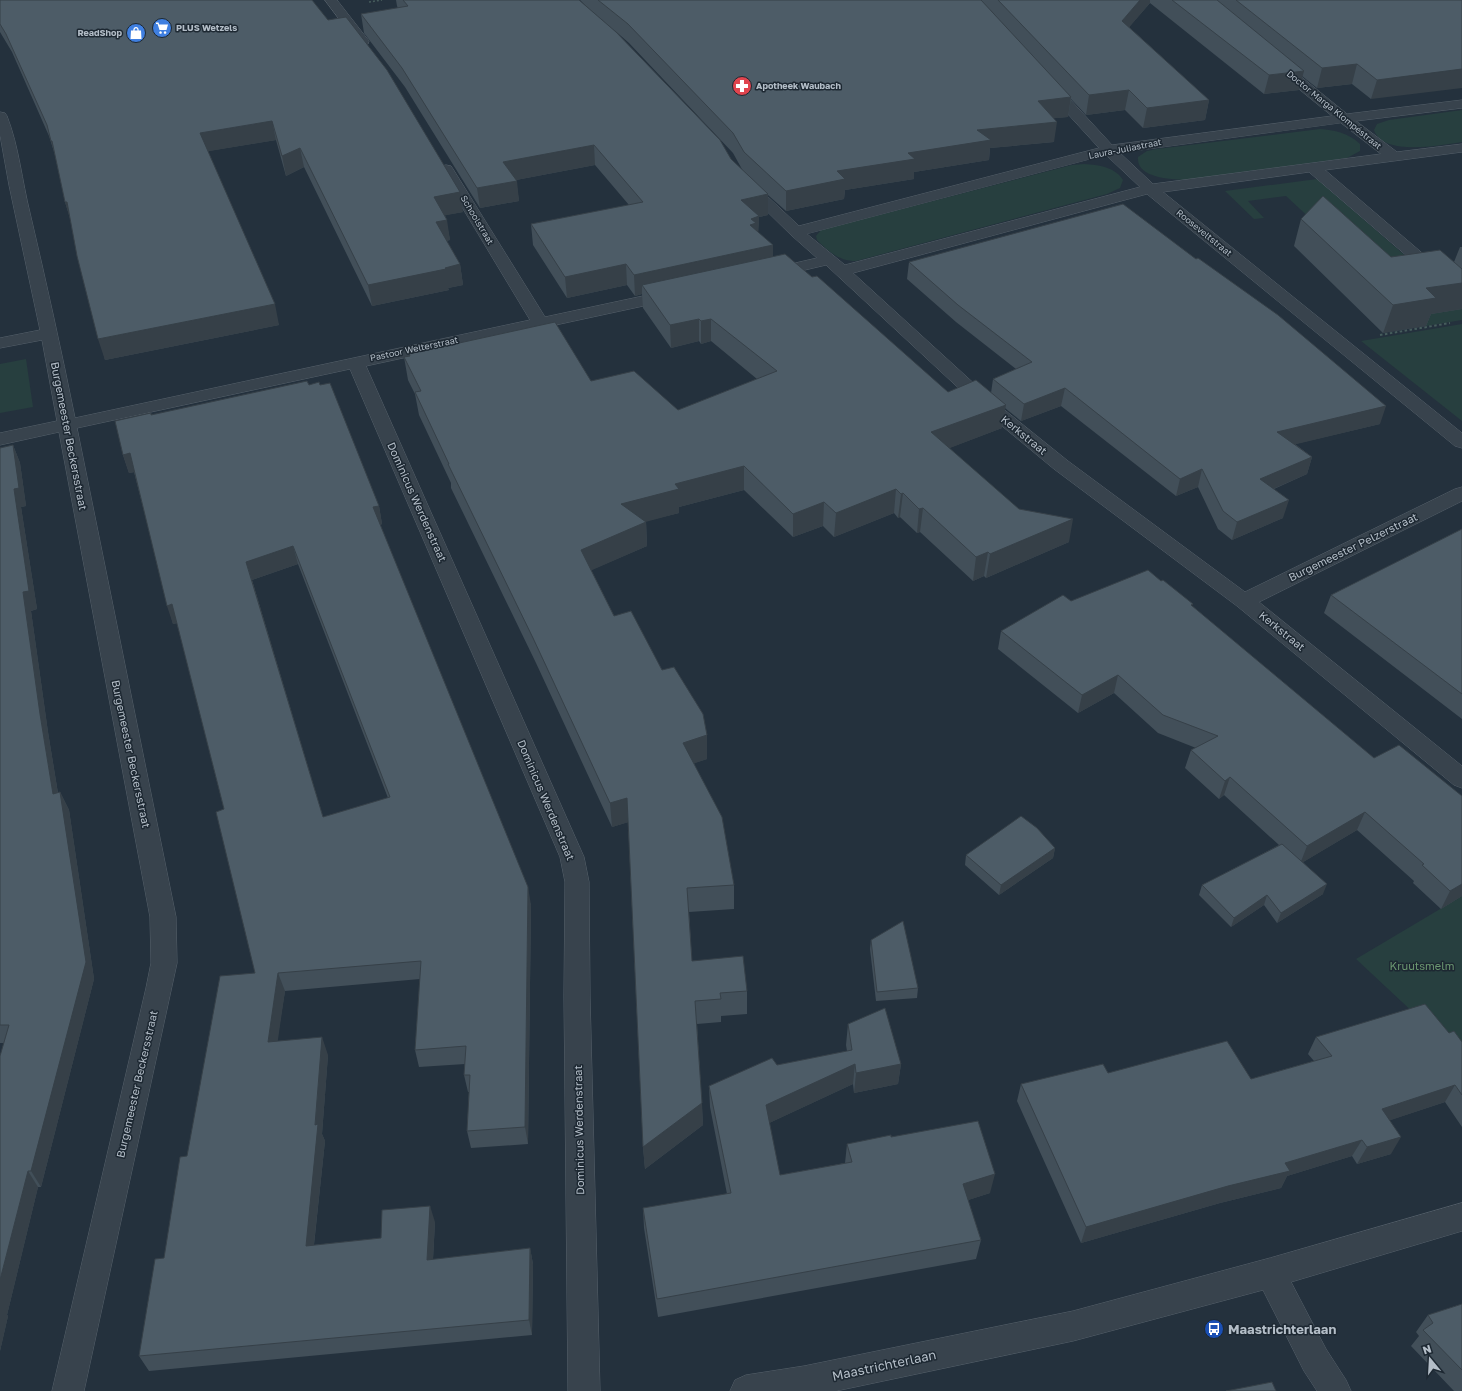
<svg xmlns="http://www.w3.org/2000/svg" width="1462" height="1391" font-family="'Golos Text',sans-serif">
	<rect width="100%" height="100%" fill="#24313d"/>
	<path fill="#273f3f" d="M 1462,110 L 1462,142 C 1441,145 1383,157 1374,130 L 1377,124 L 1389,120 Z
		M 1320,129 C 1334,130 1349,133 1360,144 L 1360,151 L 1347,158 L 1184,180 C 1170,179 1136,178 1138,157 L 1147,151 L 1157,149 Z
		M 1084,164 C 1099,165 1115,167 1123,180 L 1120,188 L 1107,194 L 856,261 C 839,261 829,252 817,240 L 816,236 L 821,230 L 1072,165 Z
		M 1317,179 L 1462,305 L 1462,320 L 1426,326 L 1286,196 L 1248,201 L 1264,218 L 1254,219 L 1225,191 Z
		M 1462,324 L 1462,421 L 1361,341 Z
		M 26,359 L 33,407 L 0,413 L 0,364 Z
		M 1462,896 L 1462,1058 L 1356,959 Z"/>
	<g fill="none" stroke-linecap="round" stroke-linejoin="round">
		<defs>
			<path id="minor" d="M 325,0 L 337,0 L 369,41 L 368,44 L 358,44 Z
				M 1278,61 L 1283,62 L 1347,114 L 1462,100 L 1462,108 L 1356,121 L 1397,152 L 1462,144 L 1462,152 L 1325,170 L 1462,287 L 1462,300 L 1456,298 L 1309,172 L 1163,192 L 1462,433 L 1462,448 L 1455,446 L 1147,194 L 853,273 L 991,399 L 1068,461 L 1245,592 L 1455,489 L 1462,487 L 1462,501 L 1259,602 L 1462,766 L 1462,788 L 1454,785 L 1237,606 L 1054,469 L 979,407 L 826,265 L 771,278 L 765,276 L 763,273 L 765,270 L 817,258 L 791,235 L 739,184 L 741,181 L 746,180 L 751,181 L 799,226 L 1099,148 L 1045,89 L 1043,86 L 1045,83 L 1055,83 L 1112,145 L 1332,116 L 1273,68 L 1271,65 L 1273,62 ZM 1341,123 L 1381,154 L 1153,184 L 1120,153 ZM 1106,155 L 1140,187 L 845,265 L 807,234 Z
				M 0,112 L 5,113 L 7,116 C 19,147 22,181 30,213 C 46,281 61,349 75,418 L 530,320 L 439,169 L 441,166 L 446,165 L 451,166 L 453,169 L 545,317 L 671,290 L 677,292 L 679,295 L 677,298 L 671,300 L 366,366 L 584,857 L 589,882 L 590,996 L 600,1391 L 568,1391 L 564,996 L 565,882 L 560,857 L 350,369 L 77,428 L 176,917 L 177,963 L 84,1391 L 52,1391 L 146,988 L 151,963 L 150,917 L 59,432 L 0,445 L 0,433 L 57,421 L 42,340 L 0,348 L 0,338 L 40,330 L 9,185 L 0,135 Z
				M 1462,1203 L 1462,1231 L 1291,1282 L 1326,1349 L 1346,1380 L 1351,1391 L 1317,1391 L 1304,1371 L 1263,1290 L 1073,1341 L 836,1391 L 730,1391 L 735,1380 L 746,1375 L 804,1366 L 1073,1311 L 1270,1258 Z"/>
		</defs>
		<use href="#minor" stroke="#56616b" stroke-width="1"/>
		<path stroke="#465c5c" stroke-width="1.5" stroke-dasharray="2 2" stroke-linecap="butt" d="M 369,2 L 382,0"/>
		<path stroke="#465c5c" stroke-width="2" stroke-dasharray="2.5 2.5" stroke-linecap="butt" d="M 1380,335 L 1450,323"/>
		<use href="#minor" fill="#38434d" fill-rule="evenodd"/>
	</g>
	<path fill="#424f59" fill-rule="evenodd" d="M 0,0 L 463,212 L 445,215 L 450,240 L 446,241 L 460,264 L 463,285 L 448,288 L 449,290 L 372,306 L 304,167 L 286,176 L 276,140 L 208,151 L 279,325 L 105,360 L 70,218 L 65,202 L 55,155 L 49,136 L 12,52 L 0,32 Z
		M 396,0 L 579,0 L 591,11 L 580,0 L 1462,0 L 1371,99 L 1352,84 L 1317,88 L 1302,76 L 1299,90 L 1264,94 L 1150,3 L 1129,27 L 1209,100 L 1205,120 L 1143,128 L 1125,110 L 1086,115 L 1071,99 L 1068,117 L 1054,118 L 1054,142 L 990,148 L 989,160 L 914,172 L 914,179 L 845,190 L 844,199 L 786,211 L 768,195 L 768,215 L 759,217 L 758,233 L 773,245 L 773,256 L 948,392 L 991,393 L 993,379 L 1016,369 L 956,322 L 907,279 L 909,262 L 1380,424 L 1295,444 L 1312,457 L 1307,474 L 1274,489 L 1283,518 L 1232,540 L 1218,529 L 1198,487 L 1176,496 L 1061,406 L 1021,421 L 1005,408 L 1002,428 L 949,448 L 1019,509 L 1069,542 L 986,578 L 984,576 L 973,581 L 920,532 L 917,533 L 900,517 L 898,518 L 894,513 L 834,537 L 823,526 L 793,537 L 744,490 L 679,507 L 679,513 L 646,521 L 647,546 L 591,570 L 614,616 L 662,670 L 707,735 L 707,759 L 694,763 L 734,885 L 734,909 L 689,912 L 692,961 L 747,991 L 747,1014 L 721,1016 L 721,1022 L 697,1024 L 703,1125 L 645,1169 L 643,1147 L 628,822 L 612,827 L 536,663 L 451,488 L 451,483 L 419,415 L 415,394 L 408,380 L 404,357 L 409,356 L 409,354 L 591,381 L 678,410 L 757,379 L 711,341 L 701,344 L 699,341 L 671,348 L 643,308 L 642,294 L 635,296 L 627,285 L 567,298 L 533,245 L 531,224 L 629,205 L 595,165 L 516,180 L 519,201 L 480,208 L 405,87 L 364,33 L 361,14 L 398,8 L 397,6 ZM 613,29 L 629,43 L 733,153 L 743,171 L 731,159 Z
		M 1301,219 L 1391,257 L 1454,262 L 1460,247 L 1462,247 L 1462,309 L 1431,314 L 1426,326 L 1383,333 L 1294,246 Z
		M 309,385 L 379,506 L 382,524 L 380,525 L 531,905 L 528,1144 L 471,1148 L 467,1131 L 469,1092 L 468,1092 L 464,1075 L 465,1064 L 419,1067 L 415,1050 L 420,979 L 285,991 L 277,1041 L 328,1055 L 322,1134 L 325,1141 L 314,1245 L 381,1238 L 435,1222 L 433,1260 L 530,1248 L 533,1264 L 532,1335 L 149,1371 L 139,1356 L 164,1258 L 187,1156 L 255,973 L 224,809 L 177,623 L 173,624 L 134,472 L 129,473 L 123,455 L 151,413 L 151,415 ZM 298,564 L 388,798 L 323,817 L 252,580 Z
		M 13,445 L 20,463 L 26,506 L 21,507 L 37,609 L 31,611 L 48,732 L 58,793 L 60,792 L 69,810 L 94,979 L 41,1187 L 38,1187 L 7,1315 L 8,1316 L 0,1351 L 0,1056 L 4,1043 L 0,1043 L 0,448 Z
		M 1462,529 L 1462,719 L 1324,613 L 1331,595 Z
		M 1071,601 L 1192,606 L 1374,758 L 1462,796 L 1462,896 L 1441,909 L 1413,883 L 1414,881 L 1357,830 L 1303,862 L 1323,894 L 1277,923 L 1264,905 L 1231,927 L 1199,895 L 1202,885 L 1279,845 L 1224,795 L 1219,799 L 1185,768 L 1191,750 L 1196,748 L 1158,733 L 1114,693 L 1078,713 L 998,649 L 1001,631 Z
		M 1055,848 L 1053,858 L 999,895 L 965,865 L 966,855 Z
		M 871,940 L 918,988 L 917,998 L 876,1001 L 870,949 Z
		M 848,1024 L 901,1064 L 898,1084 L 854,1093 L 853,1084 L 769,1123 L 780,1175 L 845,1163 L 847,1144 L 891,1137 L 990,1193 L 968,1200 L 981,1240 L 976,1259 L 658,1317 L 644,1228 L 643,1208 L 727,1194 L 710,1107 L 709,1086 L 777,1065 L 847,1051 L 846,1045 Z
		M 1449,1033 L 1462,1042 L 1462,1127 L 1445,1102 L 1390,1120 L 1391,1154 L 1357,1164 L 1352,1156 L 1287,1176 L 1281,1188 L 1220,1203 L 1081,1243 L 1017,1101 L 1021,1084 L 1108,1073 L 1251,1079 L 1314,1061 L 1308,1054 L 1316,1037 Z
		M 1462,1304 L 1462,1391 L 1454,1391 L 1411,1346 L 1419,1336 L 1416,1332 L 1428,1315 Z"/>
	<path fill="#364048" d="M 1140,0 L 1150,0 L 1150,3 L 1119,39 L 1122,21 Z
		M 1357,64 L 1352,84 L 1317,88 L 1322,68 Z
		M 1462,69 L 1462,88 L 1371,99 L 1377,80 Z
		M 1304,71 L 1299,90 L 1264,94 L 1269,75 Z
		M 1129,90 L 1125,110 L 1086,115 L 1089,95 Z
		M 1071,97 L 1068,117 L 1035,120 L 1038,101 Z
		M 1209,100 L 1205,120 L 1143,128 L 1147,108 Z
		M 272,121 L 276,140 L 204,152 L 200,133 Z
		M 1057,122 L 1054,142 L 990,148 L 989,160 L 914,172 L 914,179 L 845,190 L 844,199 L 786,211 L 786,191 L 837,171 L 977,130 Z
		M 51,141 L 52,141 L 57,160 Z
		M 594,145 L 595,165 L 505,182 L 503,162 Z
		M 300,148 L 304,167 L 286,176 L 282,156 Z
		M 517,181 L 519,201 L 480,208 L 477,188 Z
		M 460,192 L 463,212 L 437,217 L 434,197 Z
		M 768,194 L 768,215 L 759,217 L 758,237 L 749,246 L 741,200 Z
		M 65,202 L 67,202 L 71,222 Z
		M 447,220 L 450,240 L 439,242 L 436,222 Z
		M 773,245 L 773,266 L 642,285 L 642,294 L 635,296 L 634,275 Z
		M 460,264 L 463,285 L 448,288 L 449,290 L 372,306 L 368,285 Z
		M 626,264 L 627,285 L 567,298 L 565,277 Z
		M 1462,283 L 1462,309 L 1431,314 L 1426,326 L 1383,333 L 1393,305 L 1426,288 Z
		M 275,304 L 279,325 L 105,360 L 98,339 Z
		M 699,319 L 699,341 L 671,348 L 670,325 Z
		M 711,319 L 711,341 L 701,344 L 701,321 Z
		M 1065,388 L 1061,406 L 1021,421 L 1024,404 Z
		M 1006,405 L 1002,428 L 929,456 L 931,432 Z
		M 1386,406 L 1380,424 L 1272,450 L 1277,432 Z
		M 13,445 L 20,463 L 26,506 L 21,507 L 37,609 L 31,611 L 48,732 L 61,812 L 53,794 L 40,714 L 23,592 L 14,489 Z
		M 130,453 L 136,472 L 129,473 L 123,455 Z
		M 1312,457 L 1307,474 L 1255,497 L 1260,479 Z
		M 744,466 L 744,490 L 679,507 L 679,513 L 623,528 L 621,504 L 675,484 Z
		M 1202,469 L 1198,487 L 1176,496 L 1180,479 Z
		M 896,489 L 894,513 L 834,537 L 836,513 Z
		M 903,493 L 900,517 L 898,518 L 901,494 Z
		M 1289,500 L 1283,518 L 1232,540 L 1237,522 Z
		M 824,502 L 823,526 L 793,537 L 793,514 Z
		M 379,506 L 382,524 L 377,526 L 373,507 Z
		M 923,508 L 920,532 L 917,533 L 919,509 Z
		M 1073,519 L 1069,542 L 986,578 L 990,554 Z
		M 646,522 L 647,546 L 583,574 L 581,550 Z
		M 293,546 L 298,564 L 252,580 L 246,562 Z
		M 988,552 L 984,576 L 973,581 L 976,557 Z
		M 172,604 L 178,623 L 173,624 L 167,606 Z
		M 1118,675 L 1114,693 L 1078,713 L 1082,695 Z
		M 707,735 L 707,759 L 684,767 L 683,743 Z
		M 1230,777 L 1224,795 L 1219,799 L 1225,781 Z
		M 60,792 L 69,810 L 94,979 L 41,1187 L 31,1171 Z
		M 627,798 L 629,822 L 612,827 L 610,803 Z
		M 1365,812 L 1357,830 L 1300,864 L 1307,846 Z
		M 1055,848 L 1053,858 L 999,895 L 1001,885 Z
		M 1327,884 L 1323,894 L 1277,923 L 1281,913 Z
		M 1462,884 L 1462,896 L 1441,909 L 1450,891 Z
		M 528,887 L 531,905 L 528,1144 L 525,1127 Z
		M 1267,895 L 1264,905 L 1231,927 L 1234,918 Z
		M 278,973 L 285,991 L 275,1060 L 268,1042 Z
		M 322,1037 L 328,1055 L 322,1134 L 325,1141 L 312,1262 L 306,1246 Z
		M 855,1064 L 853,1084 L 765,1125 L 766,1105 Z
		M 901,1064 L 898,1084 L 854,1093 L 856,1073 Z
		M 1455,1085 L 1445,1102 L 1373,1126 L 1382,1109 Z
		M 702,1103 L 703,1125 L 645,1169 L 643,1147 Z
		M 1401,1137 L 1391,1154 L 1357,1164 L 1367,1147 Z
		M 1362,1140 L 1352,1156 L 1287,1176 L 1281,1188 L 1220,1203 L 1081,1243 L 1086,1227 L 1285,1163 Z
		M 28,1171 L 38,1187 L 7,1315 L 8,1316 L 0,1351 L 0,1280 Z
		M 995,1174 L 990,1193 L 959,1203 L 963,1184 Z
		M 430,1206 L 435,1222 L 432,1276 L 427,1260 Z
		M 530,1248 L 533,1264 L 532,1335 L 529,1320 Z"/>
	<path fill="#4d5c67" stroke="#364048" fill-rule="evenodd" d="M 0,0 L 312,0 L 328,20 L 346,17 L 387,70 L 460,192 L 434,197 L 447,220 L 436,222 L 460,264 L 445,268 L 446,269 L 368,285 L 300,148 L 282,156 L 272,121 L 200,133 L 275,304 L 98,339 L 77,256 L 67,202 L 65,202 L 52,141 L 51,141 L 47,125 L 6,34 L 0,24 Z
		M 403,0 L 579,0 L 616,32 L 720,140 L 731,159 L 768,194 L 741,200 L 759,216 L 751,219 L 756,223 L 750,225 L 773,245 L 634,275 L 626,264 L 565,277 L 531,224 L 643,202 L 594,145 L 503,162 L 517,181 L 477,188 L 402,68 L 361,14 L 408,6 Z
		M 598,0 L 981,0 L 1071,97 L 1038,101 L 1057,122 L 977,130 L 991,140 L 908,153 L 915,159 L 837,171 L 845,179 L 786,191 L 744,152 L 733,133 L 628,24 Z
		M 998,0 L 1140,0 L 1122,21 L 1209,100 L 1147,108 L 1129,90 L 1089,95 Z
		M 1172,0 L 1217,0 L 1304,71 L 1269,75 Z
		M 1236,0 L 1462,0 L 1462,69 L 1377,80 L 1357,64 L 1322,68 Z
		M 1323,196 L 1391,257 L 1440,250 L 1462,269 L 1462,283 L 1426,288 L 1436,298 L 1393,305 L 1301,219 Z
		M 1123,204 L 1196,259 L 1198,258 L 1278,315 L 1386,406 L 1277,432 L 1312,457 L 1260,479 L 1289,500 L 1237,522 L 1223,511 L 1202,469 L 1180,479 L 1065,388 L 1024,404 L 993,379 L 1032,362 L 958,305 L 909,262 Z
		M 785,254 L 812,277 L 817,276 L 948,392 L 976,380 L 1006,405 L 931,432 L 1019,509 L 1073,519 L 990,554 L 988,552 L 976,557 L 923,508 L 919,509 L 903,493 L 901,494 L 896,489 L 836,513 L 824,502 L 793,514 L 744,466 L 675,484 L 679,489 L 621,504 L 646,522 L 581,550 L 614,616 L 631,611 L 662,670 L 674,667 L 703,714 L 707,735 L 683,743 L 722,817 L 734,885 L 687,888 L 692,961 L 743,956 L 747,991 L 720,993 L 721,999 L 695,1001 L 702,1103 L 643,1147 L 627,798 L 610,803 L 533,638 L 448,464 L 449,464 L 415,392 L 421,391 L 404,357 L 410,356 L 409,354 L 555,322 L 591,381 L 634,371 L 678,410 L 777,371 L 711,319 L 701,321 L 699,319 L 670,325 L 642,285 Z
		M 307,381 L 309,385 L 319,382 L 320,385 L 330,383 L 379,506 L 373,507 L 528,887 L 525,1127 L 467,1131 L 470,1075 L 464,1075 L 466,1046 L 415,1050 L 421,961 L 278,973 L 268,1042 L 322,1037 L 315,1125 L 318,1124 L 306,1246 L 381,1238 L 382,1210 L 430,1206 L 427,1260 L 530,1248 L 529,1320 L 139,1356 L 155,1259 L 164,1258 L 180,1157 L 187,1156 L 220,976 L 255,973 L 216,812 L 224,809 L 172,604 L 167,606 L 130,453 L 123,455 L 115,421 L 151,413 L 151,415 ZM 293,546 L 390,797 L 323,817 L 246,562 Z
		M 13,445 L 19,488 L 14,489 L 29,591 L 23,592 L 40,714 L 53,794 L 60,792 L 86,962 L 31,1171 L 28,1171 L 0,1280 L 0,1056 L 9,1025 L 0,1025 L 0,448 Z
		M 1462,529 L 1462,694 L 1331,595 Z
		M 1148,570 L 1161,581 L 1163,580 L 1193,604 L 1191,605 L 1374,758 L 1399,745 L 1462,796 L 1462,884 L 1450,891 L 1422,865 L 1424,864 L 1365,812 L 1307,846 L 1230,777 L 1225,781 L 1191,750 L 1218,736 L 1163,715 L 1118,675 L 1082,695 L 1001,631 L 1063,595 L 1071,601 Z
		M 1021,816 L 1037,828 L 1055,848 L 1001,885 L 966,855 Z
		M 1282,844 L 1327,884 L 1281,913 L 1267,895 L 1234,918 L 1202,885 Z
		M 903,921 L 918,988 L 877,992 L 871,940 Z
		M 1425,1004 L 1449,1033 L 1454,1031 L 1462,1042 L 1462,1095 L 1455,1085 L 1382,1109 L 1401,1137 L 1367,1147 L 1362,1140 L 1285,1163 L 1290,1171 L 1228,1186 L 1086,1227 L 1021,1084 L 1103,1064 L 1108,1073 L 1227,1041 L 1251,1079 L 1332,1056 L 1316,1037 Z
		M 885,1008 L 901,1064 L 856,1073 L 855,1064 L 766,1105 L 780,1175 L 852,1162 L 847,1144 L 891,1135 L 891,1137 L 978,1121 L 995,1174 L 963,1184 L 981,1240 L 657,1299 L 643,1208 L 731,1193 L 709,1086 L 772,1058 L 777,1065 L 852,1050 L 848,1024 Z
		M 1462,1304 L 1462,1370 L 1423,1330 L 1433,1323 L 1428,1315 Z
		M 1272,1382 L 1276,1391 L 1226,1391 Z"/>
	<defs>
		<symbol id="supermarket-disc" viewBox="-11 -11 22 22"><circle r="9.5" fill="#3f7fe0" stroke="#1d2832"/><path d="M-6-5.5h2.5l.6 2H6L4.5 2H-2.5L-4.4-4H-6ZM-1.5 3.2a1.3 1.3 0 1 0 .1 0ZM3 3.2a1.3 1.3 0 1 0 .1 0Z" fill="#fff"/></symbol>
		<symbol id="shop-disc" viewBox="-11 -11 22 22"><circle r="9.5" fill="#3f7fe0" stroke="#1d2832"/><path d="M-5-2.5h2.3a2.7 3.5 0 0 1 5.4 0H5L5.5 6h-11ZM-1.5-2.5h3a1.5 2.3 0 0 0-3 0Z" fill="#fff"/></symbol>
		<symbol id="pharmacy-disc" viewBox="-11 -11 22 22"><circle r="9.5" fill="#e0444e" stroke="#1d2832"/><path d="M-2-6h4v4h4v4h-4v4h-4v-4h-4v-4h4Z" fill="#fff"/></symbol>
		<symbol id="bus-disc" viewBox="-11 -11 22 22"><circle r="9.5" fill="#1a4fb4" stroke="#1d2832"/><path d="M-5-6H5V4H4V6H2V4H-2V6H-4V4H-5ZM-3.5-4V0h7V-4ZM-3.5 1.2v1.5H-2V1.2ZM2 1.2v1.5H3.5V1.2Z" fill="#fff"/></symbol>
	</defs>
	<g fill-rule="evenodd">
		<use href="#supermarket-disc" x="151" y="17" width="22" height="22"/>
		<use href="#shop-disc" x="125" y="22" width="22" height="22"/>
		<use href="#pharmacy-disc" x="731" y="75" width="22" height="22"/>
		<use href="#bus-disc" x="1203" y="1318" width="22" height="22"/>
	</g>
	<g text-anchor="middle" stroke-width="3" stroke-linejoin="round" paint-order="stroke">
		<g font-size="9" font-weight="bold" fill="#b4bec8" stroke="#1d2832" text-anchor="start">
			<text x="176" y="31">PLUS Wetzels</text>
			<text x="122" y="36" text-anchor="end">ReadShop</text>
			<text x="756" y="89">Apotheek Waubach</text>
		</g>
		<g font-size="9" fill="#b4bec8" stroke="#1d2832">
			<text transform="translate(1334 110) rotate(39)" y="3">Doctor Marga Klompéstraat</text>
			<text transform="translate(1125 149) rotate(-11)" y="3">Laura-Juliastraat</text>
			<text transform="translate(477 220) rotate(59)" y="3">Schoolstraat</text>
			<text transform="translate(1204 233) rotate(39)" y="3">Rooseveltstraat</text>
			<text transform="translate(414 349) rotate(-12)" y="3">Pastoor Welterstraat</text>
		</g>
		<g font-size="11" fill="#b4bec8" stroke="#1d2832">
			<text transform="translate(1024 435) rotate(39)" y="4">Kerkstraat</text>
			<text transform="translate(69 436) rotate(79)" y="4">Burgemeester Beckersstraat</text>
			<text transform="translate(417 502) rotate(66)" y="4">Dominicus Werdenstraat</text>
			<text transform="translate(1353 547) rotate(-26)" y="4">Burgemeester Pelzerstraat</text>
			<text transform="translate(1282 631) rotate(39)" y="4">Kerkstraat</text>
			<text transform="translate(131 754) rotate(78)" y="4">Burgemeester Beckersstraat</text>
			<text transform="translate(546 800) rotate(67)" y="4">Dominicus Werdenstraat</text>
			<text transform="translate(137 1084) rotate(-77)" y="4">Burgemeester Beckersstraat</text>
			<text transform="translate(579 1130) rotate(-91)" y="4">Dominicus Werdenstraat</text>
		</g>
		<g font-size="11" fill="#6c9871" stroke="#1d2832">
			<text x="1422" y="970">Kruutsmelm</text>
		</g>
		<g font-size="13" font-weight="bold" fill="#b4bec8" stroke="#1d2832" text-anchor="start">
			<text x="1228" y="1334">Maastrichterlaan</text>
		</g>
		<g font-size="13" fill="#b4bec8" stroke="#1d2832">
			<text transform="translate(884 1365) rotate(-12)" y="5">Maastrichterlaan</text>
		</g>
	</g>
	<g transform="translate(1430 1359) rotate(342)" stroke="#1d2832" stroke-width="3" paint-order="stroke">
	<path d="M0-3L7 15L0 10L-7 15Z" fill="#b4bec8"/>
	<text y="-6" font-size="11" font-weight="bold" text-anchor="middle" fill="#b4bec8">N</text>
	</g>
</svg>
